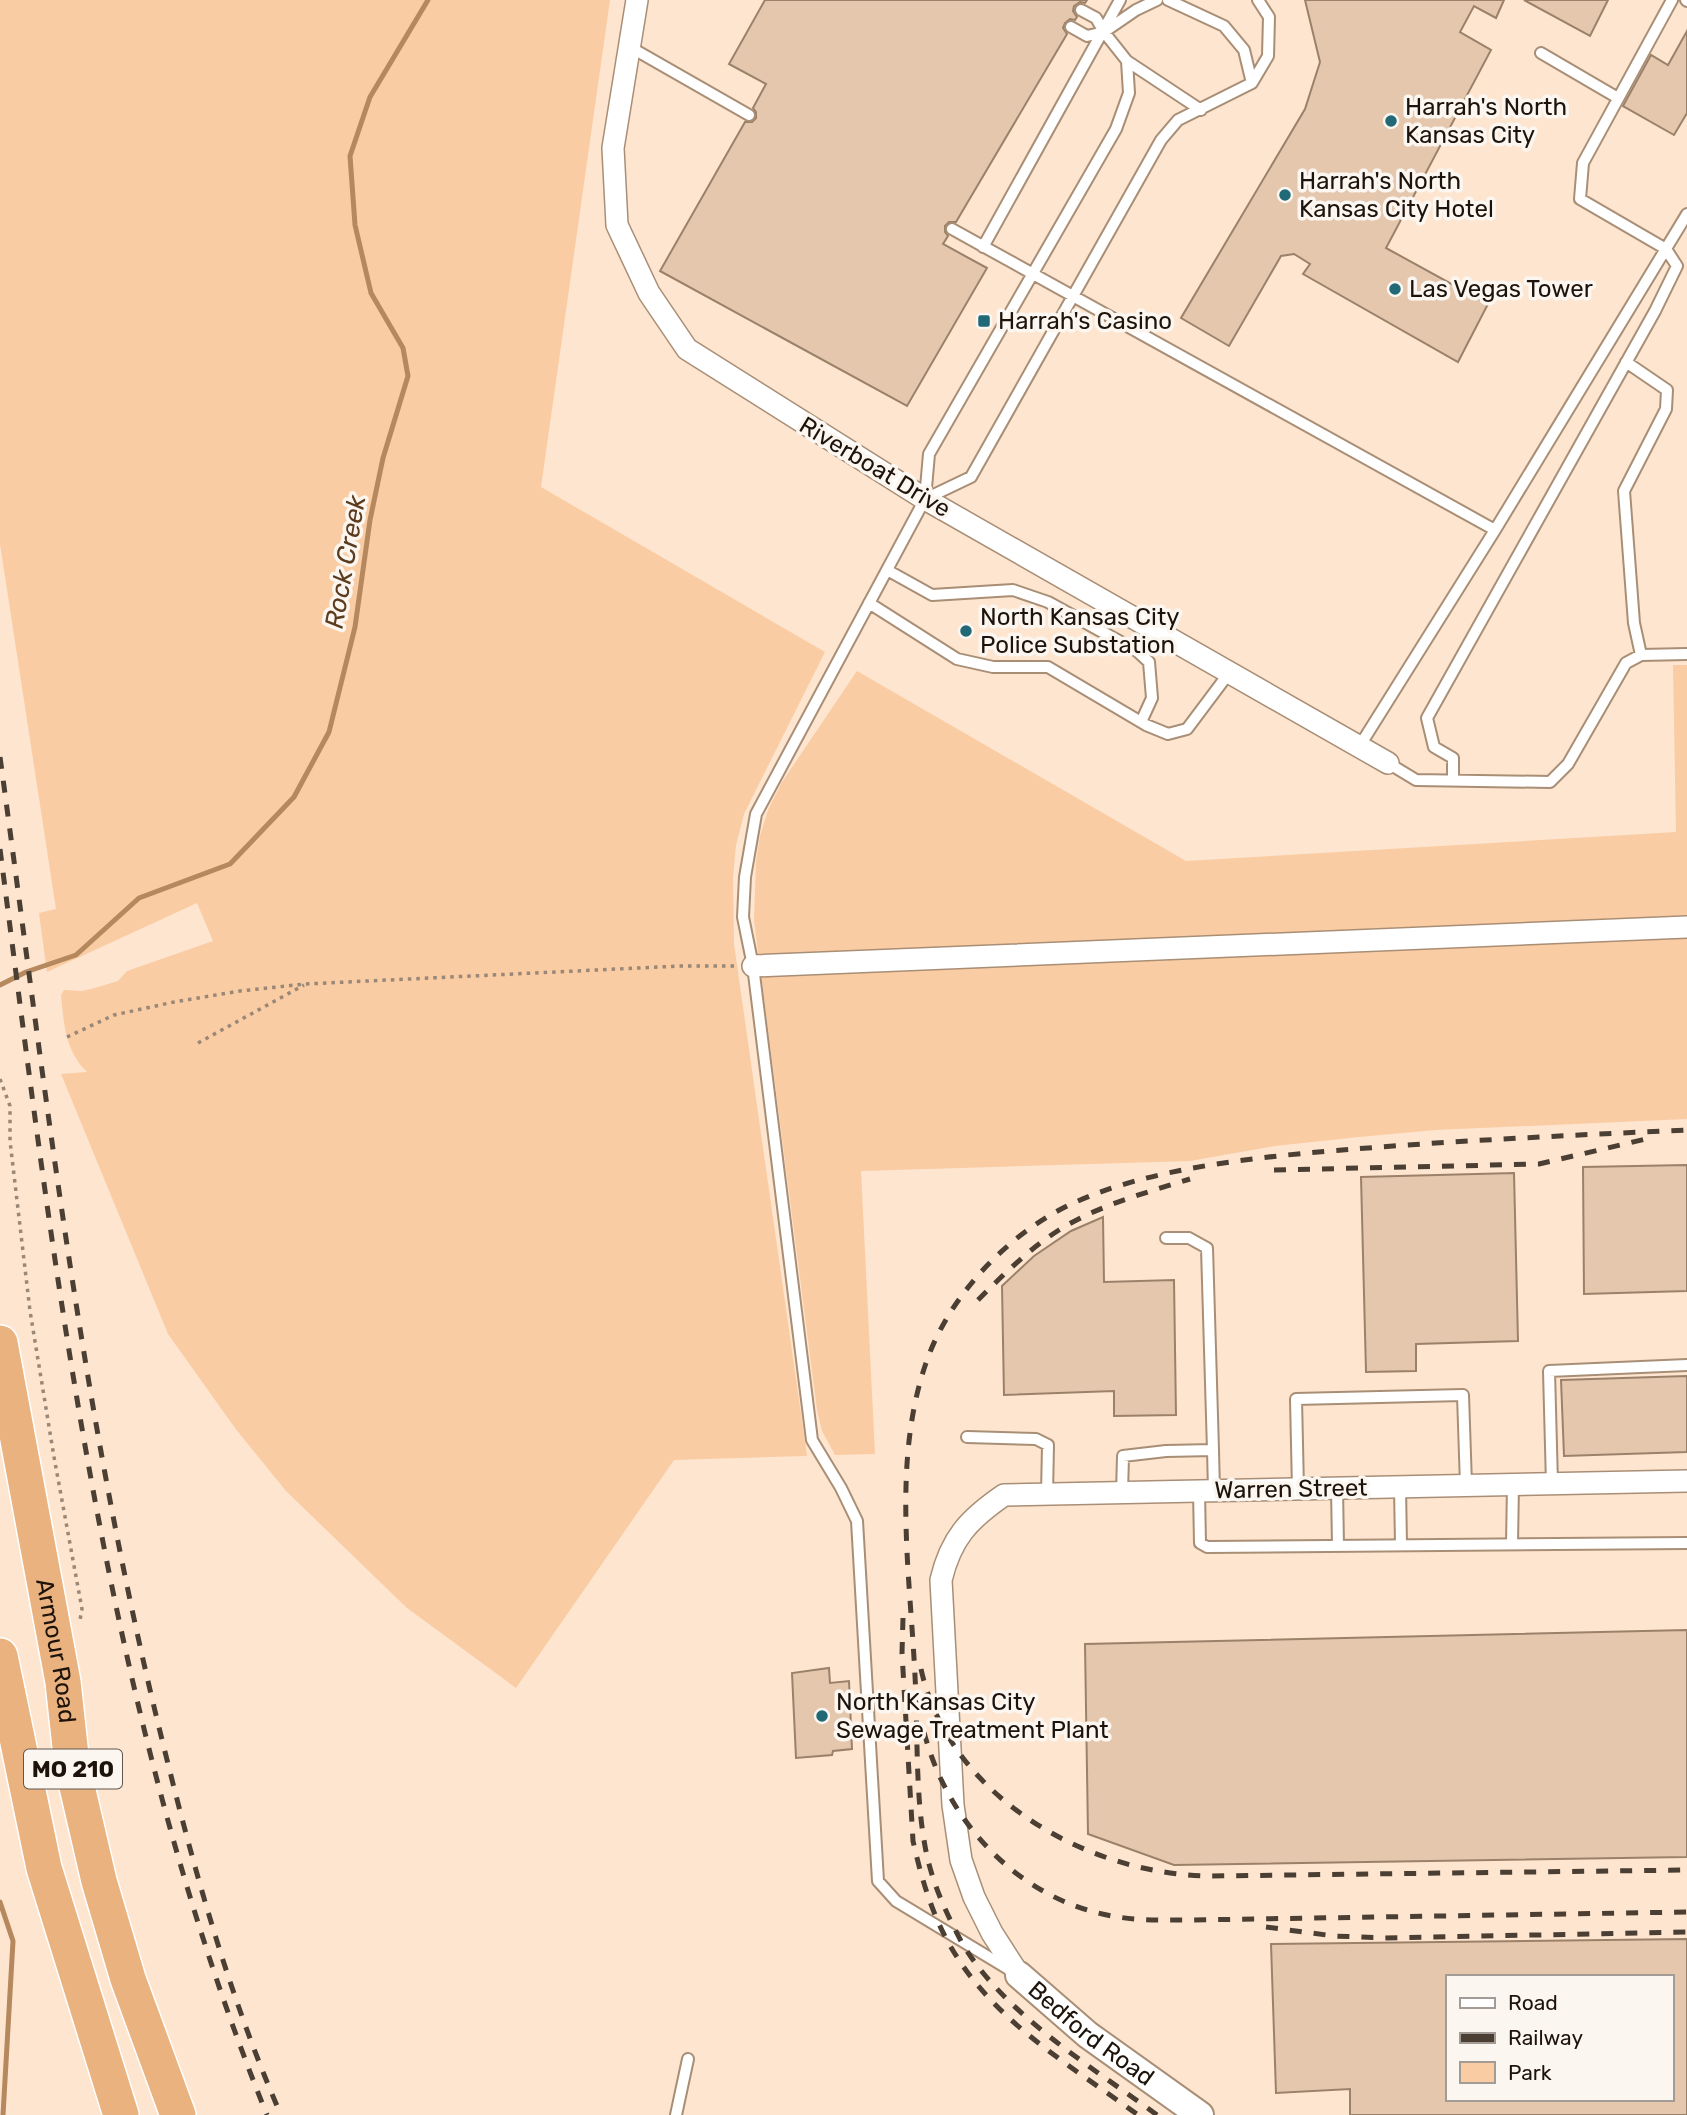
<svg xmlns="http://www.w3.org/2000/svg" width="1687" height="2115" font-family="Rubik,sans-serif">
	<rect width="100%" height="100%" fill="#fde5d0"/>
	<path fill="#facca3" d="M 0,0 L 610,0 L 541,487 L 825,652 L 744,814 L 736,845 L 733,878 L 734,944 L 807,1456 L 674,1460 L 516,1688 L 407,1608 L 286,1491 L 235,1428 L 168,1334 L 61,1074 L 87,1072 C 65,1050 64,1025 61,995 L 64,990 L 82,991 L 95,988 L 118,981 L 127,971 L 213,941 L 197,903 L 47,972 L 39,913 L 56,909 L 0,544 Z
		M 1673,665 L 1687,665 L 1687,1119 L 1436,1130 L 1359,1137 L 1275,1146 L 1190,1161 L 861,1171 L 875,1454 L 835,1455 L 822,1431 L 817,1410 L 754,920 L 756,862 L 760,836 L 768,810 L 782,782 L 857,671 L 1186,861 L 1676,832 Z"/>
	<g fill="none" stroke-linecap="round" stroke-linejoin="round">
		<path stroke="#b6885e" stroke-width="5" d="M 0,985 L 26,972 L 76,955 L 139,898 L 230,864 L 294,797 L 329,732 L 355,627 L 370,520 L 383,458 L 408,376 L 403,348 L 371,293 L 355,225 L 350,156 L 370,97 L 428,0
			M 0,1902 L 13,1941 L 3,2115"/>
	</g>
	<path fill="#e4c7ad" stroke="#9c8169" stroke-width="2" fill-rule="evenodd" d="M 765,0 L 1087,0 L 1085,3 L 1080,2 L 1074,6 L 1073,11 L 1077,17 L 1075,20 L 1070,19 L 1065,23 L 1063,28 L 1067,34 L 956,222 L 949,222 L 945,226 L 945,232 L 948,236 L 943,244 L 987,268 L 907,406 L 660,271 L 745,122 L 752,122 L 756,118 L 756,112 L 753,108 L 766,84 L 729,64 Z
		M 1305,0 L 1504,0 L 1496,18 L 1474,6 L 1460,32 L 1491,50 L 1386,248 L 1488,304 L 1458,362 L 1303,274 L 1310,264 L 1294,254 L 1281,256 L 1229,346 L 1181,318 L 1305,109 L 1320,62 Z
		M 1524,0 L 1608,0 L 1590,36 Z
		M 1687,31 L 1687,113 L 1674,135 L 1623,106 L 1651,55 L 1668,65 Z
		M 1687,1165 L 1687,1291 L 1584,1294 L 1583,1167 Z
		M 1514,1173 L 1518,1341 L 1416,1344 L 1416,1371 L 1366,1372 L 1361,1177 Z
		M 1103,1217 L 1104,1282 L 1174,1280 L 1176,1415 L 1114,1416 L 1114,1391 L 1004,1395 L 1002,1286 L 1034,1256 L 1071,1231 Z
		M 1687,1376 L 1687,1452 L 1564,1456 L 1561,1380 Z
		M 1687,1630 L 1687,1857 L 1174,1865 L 1088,1834 L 1085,1644 Z
		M 829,1668 L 830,1683 L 849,1681 L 852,1749 L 833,1751 L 832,1755 L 796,1758 L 792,1673 Z
		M 1687,1939 L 1687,2115 L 1350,2115 L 1350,2089 L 1276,2093 L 1271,1944 ZM 1447,1977 L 1671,1977 L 1671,2099 L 1447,2099 Z"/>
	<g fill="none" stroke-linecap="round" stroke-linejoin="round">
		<defs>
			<path id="service" d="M 1168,0 L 1224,26 L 1244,50 L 1252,83
				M 1686,0 L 1687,1
				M 1081,10 L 1096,18 L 1104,32 L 1127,61 L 1201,110
				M 1071,27 L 1087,36 L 1104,32 L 1136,10 L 1157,0
				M 630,47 L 749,115
				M 1541,53 L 1618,98
				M 952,229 L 1495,530
				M 983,247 L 1120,0
				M 1626,362 L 1667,390 L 1666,409 L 1624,491 L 1634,623 L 1641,655
				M 925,499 L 971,477 L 1161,140 L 1178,120 L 1252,83 L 1268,56 L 1269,17 L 1258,0
				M 887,570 L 932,595 L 1013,590 L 1048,602 L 1137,651 L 1149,662 L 1152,698 L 1141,722
				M 869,603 L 957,659 L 993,667 L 1048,667 L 1146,725 L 1168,734 L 1187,729 L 1229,673
				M 1359,747 L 1495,530 L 1687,214
				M 1388,763 L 1416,780 L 1550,782 L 1568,764 L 1626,663 L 1641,655 L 1687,654
				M 1453,780 L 1453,758 L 1434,747 L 1427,718 L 1655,311 L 1677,266 L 1666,249 L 1580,199 L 1583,163 L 1672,0
				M 1166,1238 L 1189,1238 L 1207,1248 L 1213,1450
				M 967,1437 L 1036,1439 L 1048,1445 L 1047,1494
				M 1552,1484 L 1549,1371 L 1687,1365
				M 1400,1487 L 1401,1545
				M 1337,1488 L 1338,1546
				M 1298,1489 L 1296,1399 L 1463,1395 L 1466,1485
				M 1199,1491 L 1200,1543 L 1207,1547 L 1687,1543
				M 1122,1493 L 1123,1456 L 1166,1451 L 1213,1450 L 1214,1491
				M 1512,1544 L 1513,1484
				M 1010,1970 L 896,1901 L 878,1881 L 857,1521 L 841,1488 L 812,1440 L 753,966 L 743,917 L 745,877 L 756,814 L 925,499 L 929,454 L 1116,129 L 1129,93 L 1127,61
				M 676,2115 L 688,2059"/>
			<path id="minor" d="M 637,0 L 613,148 L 617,225 L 649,293 L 687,349 L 925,499 L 1388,763
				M 753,966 L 1687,927
				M 1019,1975 L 992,1933 L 974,1897 L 961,1860 L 953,1805 L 941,1580 C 951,1538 969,1519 1004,1495 L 1687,1481"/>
			<g id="tertiary">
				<path id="s1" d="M 1019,1975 L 1088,2035 L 1200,2115"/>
			</g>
			<g id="trunk">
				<path id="s2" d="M 0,1343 L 63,1682 L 72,1765 L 99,1881 L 128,1979 L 178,2115"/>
				<path d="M 0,1656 L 44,1868 L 121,2115"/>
			</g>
		</defs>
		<use href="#service" stroke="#a98e76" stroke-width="14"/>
		<use href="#minor" stroke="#a98e76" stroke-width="24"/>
		<use href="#tertiary" stroke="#a98e76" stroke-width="30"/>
		<use href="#trunk" stroke="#fff" stroke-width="38"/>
		<path stroke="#998777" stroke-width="3.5" stroke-dasharray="3.5 5" stroke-linecap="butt" d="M 67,1037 L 114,1015 L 174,1002 L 240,991 L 305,984 L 680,966 L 737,966
			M 198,1043 L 304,985
			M 0,1079 L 10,1106 L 10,1141 L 30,1311 L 54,1457 L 82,1609 L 80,1620"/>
		<use href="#service" stroke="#fff" stroke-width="10"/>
		<use href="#minor" stroke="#fff" stroke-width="21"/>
		<use href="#tertiary" stroke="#fff" stroke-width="26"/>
		<use href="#trunk" stroke="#eab27e" stroke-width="35"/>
		<path stroke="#4b3e32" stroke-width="5" stroke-dasharray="12 12" stroke-linecap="butt" d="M 0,757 C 44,1078 80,1400 156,1715 C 189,1851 225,1987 281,2115
			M 0,849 C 55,1274 105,1716 267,2115
			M 1274,1170 L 1539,1164 L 1646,1139
			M 978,1300 C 1003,1275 1029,1249 1059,1230 C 1099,1205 1145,1193 1190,1179
			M 903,1618 L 902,1653 L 913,1841 C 922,1881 934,1922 957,1957 C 1000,2025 1074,2068 1138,2115
			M 921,1669 C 949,1797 1088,1875 1211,1876 L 1687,1870
			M 924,1732 C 947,1822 1018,1899 1112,1916 C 1139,1921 1166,1920 1193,1920 L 1687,1912
			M 1266,1927 L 1334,1936 L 1384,1938 L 1687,1932
			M 1157,2115 C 1092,2067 1001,2012 961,1941 C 945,1911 931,1880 925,1846 C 915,1792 918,1731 915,1676 C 910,1573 892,1462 926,1363 C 948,1298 1004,1238 1065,1207 C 1145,1167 1266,1156 1355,1149 C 1466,1140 1576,1135 1687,1130"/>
	</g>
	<g fill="#216977" stroke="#fcf6f1" stroke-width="2.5">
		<circle cx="1391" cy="121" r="7"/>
		<circle cx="1285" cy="195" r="7"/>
		<circle cx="1395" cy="289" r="7"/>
		<rect x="977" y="314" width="14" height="14" rx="3.5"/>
		<circle cx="966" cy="631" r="7"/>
		<circle cx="822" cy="1716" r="7"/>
	</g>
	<g text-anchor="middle" stroke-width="7" stroke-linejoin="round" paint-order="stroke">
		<rect fill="#fcf6f1" stroke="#60574f" stroke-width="2" x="24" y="1749.5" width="98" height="39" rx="5"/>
		<g font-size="23" font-weight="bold" fill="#1d130a">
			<text x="73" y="1777">MO 210</text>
		</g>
		<g font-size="24" fill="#1d130a" stroke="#fcf6f1" text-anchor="start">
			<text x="1405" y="115">Harrah's North<tspan x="1405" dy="28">Kansas City</tspan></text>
			<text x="1299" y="189">Harrah's North<tspan x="1299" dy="28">Kansas City Hotel</tspan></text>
			<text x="1409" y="297">Las Vegas Tower</text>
			<text x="998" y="329">Harrah's Casino</text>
			<text x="980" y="625">North Kansas City<tspan x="980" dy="28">Police Substation</tspan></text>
			<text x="836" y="1710">North Kansas City<tspan x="836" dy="28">Sewage Treatment Plant</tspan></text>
		</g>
		<g font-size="24" fill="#1d130a" stroke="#fcf6f1">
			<text transform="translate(875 467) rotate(31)" y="8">Riverboat Drive</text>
			<text transform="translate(1291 1489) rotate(-1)" y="8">Warren Street</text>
			<text dy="8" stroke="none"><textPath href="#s2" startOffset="313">Armour Road</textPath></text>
			<text dy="8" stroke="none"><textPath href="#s1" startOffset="93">Bedford Road</textPath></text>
		</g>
		<g font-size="26" font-style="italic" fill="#5c3c1e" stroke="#fcf6f1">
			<text transform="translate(345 562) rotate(-80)" y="9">Rock Creek</text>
		</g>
	</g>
	<rect x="1446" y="1975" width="228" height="126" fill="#fcf6f1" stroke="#a39b95" stroke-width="2"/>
	<rect x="1460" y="1998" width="35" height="10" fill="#ffffff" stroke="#a39b95" stroke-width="2"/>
	<text x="1508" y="2010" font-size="21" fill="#1d130a">Road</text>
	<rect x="1460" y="2033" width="35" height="10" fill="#4b3e32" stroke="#a39b95" stroke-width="2"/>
	<text x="1508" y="2045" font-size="21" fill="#1d130a">Railway</text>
	<rect x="1460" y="2062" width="35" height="21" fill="#facca3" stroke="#a39b95" stroke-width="2"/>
	<text x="1508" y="2080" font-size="21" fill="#1d130a">Park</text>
</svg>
